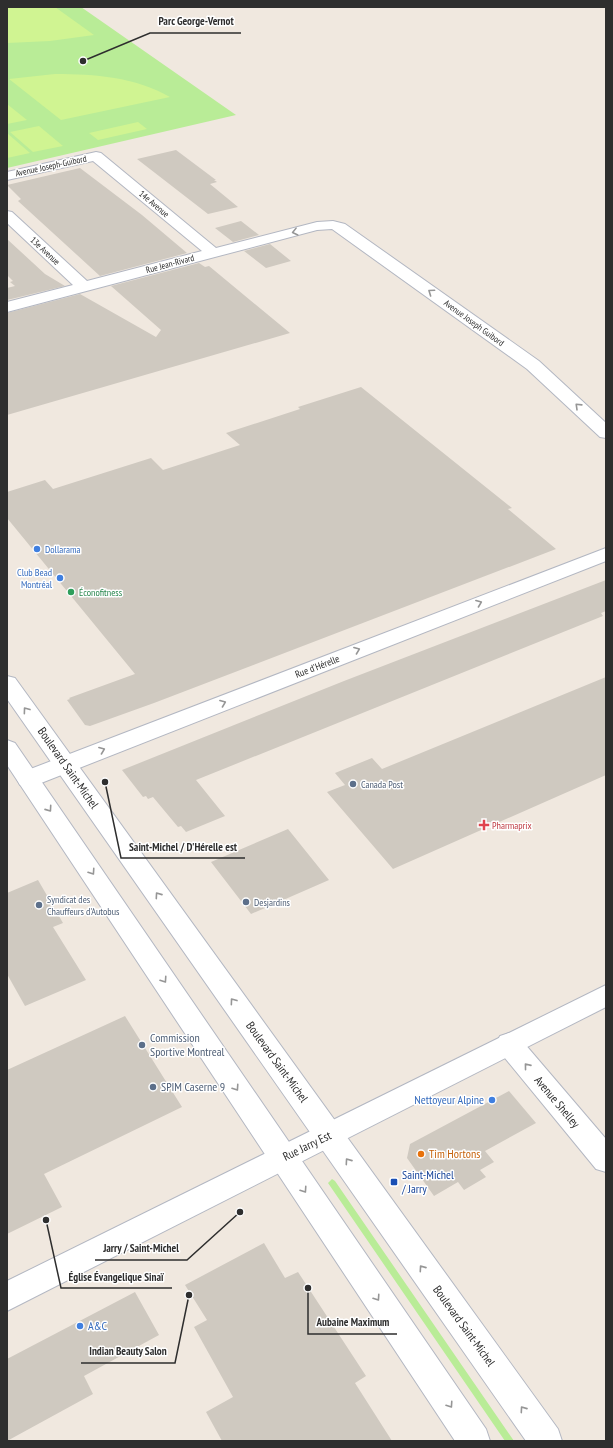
<svg xmlns="http://www.w3.org/2000/svg" width="613" height="1448" font-family="'PT Sans Narrow',sans-serif">
	<rect width="100%" height="100%" fill="#f0e8df"/>
	<path fill="#b9ec97" d="M 7,7 L 81,7 L 236,115 L 7,168 Z
		M 332,1179 L 335,1181 L 514,1441 L 505,1441 L 328,1183 Z"/>
	<path fill="#d0f492" d="M 7,7 L 55,7 L 94,35 L 50,41 L 7,43 Z
		M 55,74 C 95,74 135,77 170,97 L 61,120 L 9,79 Z
		M 7,104 L 27,120 L 7,124 Z
		M 138,122 L 147,129 L 98,140 L 89,133 Z
		M 39,126 L 63,146 L 33,152 L 10,132 Z
		M 7,133 L 30,153 L 7,158 Z"/>
	<path fill="#cfc9c0" d="M 176,150 L 216,180 L 214,180 L 217,182 L 210,184 L 238,207 L 208,214 L 137,159 Z
		M 80,168 L 142,215 L 187,253 L 100,276 L 18,201 L 21,199 L 7,185 Z
		M 241,221 L 259,235 L 233,242 L 215,228 Z
		M 7,239 L 45,274 L 65,286 L 7,300 L 7,288 L 15,286 L 10,282 L 13,281 L 7,275 Z
		M 270,244 L 291,261 L 266,268 L 244,251 Z
		M 199,263 L 205,267 L 209,266 L 290,333 L 7,415 L 7,313 L 80,294 L 156,337 L 161,330 L 111,286 Z
		M 361,387 L 512,508 L 508,509 L 556,549 L 154,703 L 90,726 L 85,725 L 67,700 L 70,699 L 69,698 L 135,674 L 7,518 L 7,492 L 45,480 L 53,489 L 151,458 L 163,470 L 240,445 L 226,433 L 300,409 L 298,407 Z
		M 606,580 L 606,611 L 601,613 L 603,616 L 196,780 L 225,816 L 186,832 L 181,826 L 178,827 L 153,797 L 148,799 L 146,796 L 143,797 L 122,770 L 344,681 Z
		M 606,677 L 606,775 L 393,869 L 327,792 L 345,785 L 335,773 L 372,758 L 382,769 Z
		M 288,829 L 329,880 L 251,914 L 211,862 Z
		M 38,880 L 63,923 L 53,927 L 86,980 L 25,1006 L 7,974 L 7,893 Z
		M 125,1016 L 182,1107 L 44,1174 L 62,1207 L 7,1234 L 7,1070 Z
		M 509,1091 L 536,1123 L 485,1151 L 494,1162 L 480,1170 L 486,1177 L 464,1190 L 458,1182 L 434,1196 L 407,1158 L 410,1144 Z
		M 264,1243 L 285,1278 L 298,1272 L 366,1376 L 355,1383 L 392,1441 L 222,1441 L 206,1412 L 233,1397 L 194,1327 L 207,1320 L 185,1285 Z
		M 135,1292 L 159,1335 L 84,1376 L 93,1394 L 7,1441 L 7,1359 Z"/>
	<g fill="none" stroke-linecap="round" stroke-linejoin="round">
		<defs>
			<path id="minor" d="M 96,152 L 101,153 L 216,248 L 317,222 L 333,221 L 345,224 L 539,361 L 606,423 L 606,438 L 600,437 L 527,369 L 332,229 L 317,230 L 7,312 L 7,302 L 73,285 L 7,223 L 7,211 L 12,212 L 87,281 L 202,251 L 93,161 L 7,180 L 7,172 Z
				M 606,548 L 606,561 L 36,785 L 28,787 L 20,785 L 17,779 L 20,773 Z
				M 509,1033 L 518,1036 L 606,1139 L 606,1172 L 596,1169 L 500,1052 L 496,1044 L 500,1036 Z"/>
			<path id="tertiary" d="M 606,985 L 606,1007 L 7,1311 L 7,1281 Z"/>
			<path id="secondary" d="M 7,676 L 15,678 L 558,1429 L 562,1441 L 526,1441 L 7,699 Z
				M 7,740 L 15,743 L 486,1429 L 490,1441 L 455,1441 L 7,765 Z"/>
		</defs>
		<use href="#minor" stroke="#b3b7c2" stroke-width="2"/>
		<use href="#tertiary" stroke="#b3b7c2" stroke-width="2"/>
		<use href="#secondary" stroke="#b3b7c2" stroke-width="2"/>
		<use href="#minor" fill="#fff" fill-rule="evenodd"/>
		<use href="#tertiary" fill="#fff" fill-rule="evenodd"/>
		<use href="#secondary" fill="#fff" fill-rule="evenodd"/>
	</g>
	<defs><path id="oneway-chevron" d="M-2-3.5L2.5 0L-2 3.5" fill="none" stroke-width="1.6" stroke-linecap="round" stroke-linejoin="round"/></defs>
	<g stroke="#969696">
		<use href="#oneway-chevron" transform="translate(295 232) rotate(166)"/>
		<use href="#oneway-chevron" transform="translate(431 292) rotate(-145)"/>
		<use href="#oneway-chevron" transform="translate(578 406) rotate(-136)"/>
		<use href="#oneway-chevron" transform="translate(479 603) rotate(-21)"/>
		<use href="#oneway-chevron" transform="translate(357 650) rotate(-21)"/>
		<use href="#oneway-chevron" transform="translate(223 703) rotate(-21)"/>
		<use href="#oneway-chevron" transform="translate(26 710) rotate(-126)"/>
		<use href="#oneway-chevron" transform="translate(102 750) rotate(-21)"/>
		<use href="#oneway-chevron" transform="translate(49 809) rotate(55)"/>
		<use href="#oneway-chevron" transform="translate(92 872) rotate(56)"/>
		<use href="#oneway-chevron" transform="translate(158 895) rotate(-125)"/>
		<use href="#oneway-chevron" transform="translate(164 980) rotate(56)"/>
		<use href="#oneway-chevron" transform="translate(233 1001) rotate(-126)"/>
		<use href="#oneway-chevron" transform="translate(527 1066) rotate(-129)"/>
		<use href="#oneway-chevron" transform="translate(236 1088) rotate(56)"/>
		<use href="#oneway-chevron" transform="translate(348 1161) rotate(-125)"/>
		<use href="#oneway-chevron" transform="translate(304 1190) rotate(56)"/>
		<use href="#oneway-chevron" transform="translate(422 1268) rotate(-125)"/>
		<use href="#oneway-chevron" transform="translate(377 1298) rotate(56)"/>
		<use href="#oneway-chevron" transform="translate(450 1405) rotate(56)"/>
		<use href="#oneway-chevron" transform="translate(523 1409) rotate(-125)"/>
	</g>
	<g fill="#3f7fe0" stroke="#fff" stroke-width="1.5">
		<circle cx="37" cy="549" r="4"/>
		<circle cx="60" cy="578" r="4"/>
		<circle cx="492" cy="1100" r="4"/>
		<circle cx="80" cy="1326" r="4"/>
	</g>
	<circle fill="#2e9e5b" stroke="#fff" stroke-width="1.5" cx="71" cy="592" r="4"/>
	<g fill="#5c6f8a" stroke="#fff" stroke-width="1.5">
		<circle cx="353" cy="784" r="4"/>
		<circle cx="246" cy="902" r="4"/>
		<circle cx="39" cy="905" r="4"/>
		<circle cx="142" cy="1045" r="4"/>
		<circle cx="153" cy="1087" r="4"/>
	</g>
	<path fill="#e0444e" stroke="#fff" stroke-width="1.5" d="M482 819h4v4h4v4h-4v4h-4v-4h-4v-4h4z"/>
	<circle fill="#e8710a" stroke="#fff" stroke-width="1.5" cx="421" cy="1154" r="4"/>
	<rect fill="#1a4fb4" stroke="#fff" stroke-width="1.5" x="390" y="1178" width="8" height="8" rx="2"/>
	<g text-anchor="middle" stroke-width="3" stroke-linejoin="round" paint-order="stroke">
		<g font-size="9" fill="#2e2e2e" stroke="#fff">
			<text transform="translate(51 166) rotate(-12)" y="3">Avenue Joseph-Guibord</text>
			<text transform="translate(154 204) rotate(40)" y="3">14e Avenue</text>
			<text transform="translate(45 251) rotate(43)" y="3">13e Avenue</text>
			<text transform="translate(170 264) rotate(-15)" y="3">Rue Jean-Rivard</text>
			<text transform="translate(474 323) rotate(36)" y="3">Avenue Joseph Guibord</text>
		</g>
		<g font-size="10" fill="#366cbe" stroke="#fff" text-anchor="start">
			<text x="45" y="553">Dollarama</text>
			<text x="52" y="576" text-anchor="end">Club Bead<tspan x="52" dy="12">Montréal</tspan></text>
		</g>
		<g font-size="10" fill="#27864d" stroke="#fff" text-anchor="start">
			<text x="79" y="596">Éconofitness</text>
		</g>
		<g font-size="10" fill="#2e2e2e" stroke="#fff">
			<text transform="translate(317 666) rotate(-21)" y="4">Rue d'Hérelle</text>
		</g>
		<g font-size="10" fill="#4e5e75" stroke="#fff" text-anchor="start">
			<text x="361" y="788">Canada Post</text>
			<text x="47" y="903">Syndicat des<tspan x="47" dy="12">Chauffeurs d'Autobus</tspan></text>
			<text x="254" y="906">Desjardins</text>
		</g>
		<g font-size="10" fill="#be3a42" stroke="#fff" text-anchor="start">
			<text x="492" y="829">Pharmaprix</text>
		</g>
		<g font-size="12" fill="#2e2e2e" stroke="#fff">
			<text transform="translate(68 768) rotate(55)" y="4">Boulevard Saint-Michel</text>
			<text transform="translate(277 1062) rotate(54)" y="4">Boulevard Saint-Michel</text>
			<text transform="translate(557 1102) rotate(50)" y="4">Avenue Shelley</text>
			<text transform="translate(307 1146) rotate(-26)" y="4">Rue Jarry Est</text>
			<text transform="translate(464 1326) rotate(54)" y="4">Boulevard Saint-Michel</text>
		</g>
		<g font-size="12" fill="#4e5e75" stroke="#fff" text-anchor="start">
			<text x="150" y="1042">Commission<tspan x="150" dy="14">Sportive Montreal</tspan></text>
			<text x="161" y="1091">SPIM Caserne 9</text>
		</g>
		<g font-size="12" fill="#366cbe" stroke="#fff" text-anchor="end">
			<text x="484" y="1104">Nettoyeur Alpine</text>
			<text x="88" y="1330" text-anchor="start">A&amp;C</text>
		</g>
		<g font-size="12" fill="#c56008" stroke="#fff" text-anchor="start">
			<text x="429" y="1158">Tim Hortons</text>
		</g>
		<g font-size="12" fill="#164399" stroke="#fff" text-anchor="start">
			<text x="402" y="1179">Saint-Michel<tspan x="402" dy="14">/ Jarry</tspan></text>
		</g>
	</g>
	<path fill="none" stroke="#2e2e2e" stroke-width="1.5" d="M83 61L150 33H241M105 782L121 858H245M240 1212L187 1260H95M46 1220L61 1288H172M308 1288L308 1334H397M189 1295L175 1363H81"/>
	<g fill="#2e2e2e" stroke="#fff" stroke-width="1.5">
		<circle cx="83" cy="61" r="4"/>
		<circle cx="105" cy="782" r="4"/>
		<circle cx="240" cy="1212" r="4"/>
		<circle cx="46" cy="1220" r="4"/>
		<circle cx="308" cy="1288" r="4"/>
		<circle cx="189" cy="1295" r="4"/>
	</g>
	<g font-size="11" text-anchor="middle" font-weight="bold" fill="#2e2e2e" stroke="#fff" stroke-width="3" stroke-linejoin="round" paint-order="stroke">
		<text x="196" y="25">Parc George-Vernot</text>
		<text x="183" y="851">Saint-Michel / D'Hérelle est</text>
		<text x="141" y="1252">Jarry / Saint-Michel</text>
		<text x="116" y="1281">Église Évangelique Sinaï</text>
		<text x="353" y="1326">Aubaine Maximum</text>
		<text x="128" y="1355">Indian Beauty Salon</text>
	</g>
	<rect width="613" height="1448" fill="none" stroke="#2e2e2e" stroke-width="16"/>
</svg>
